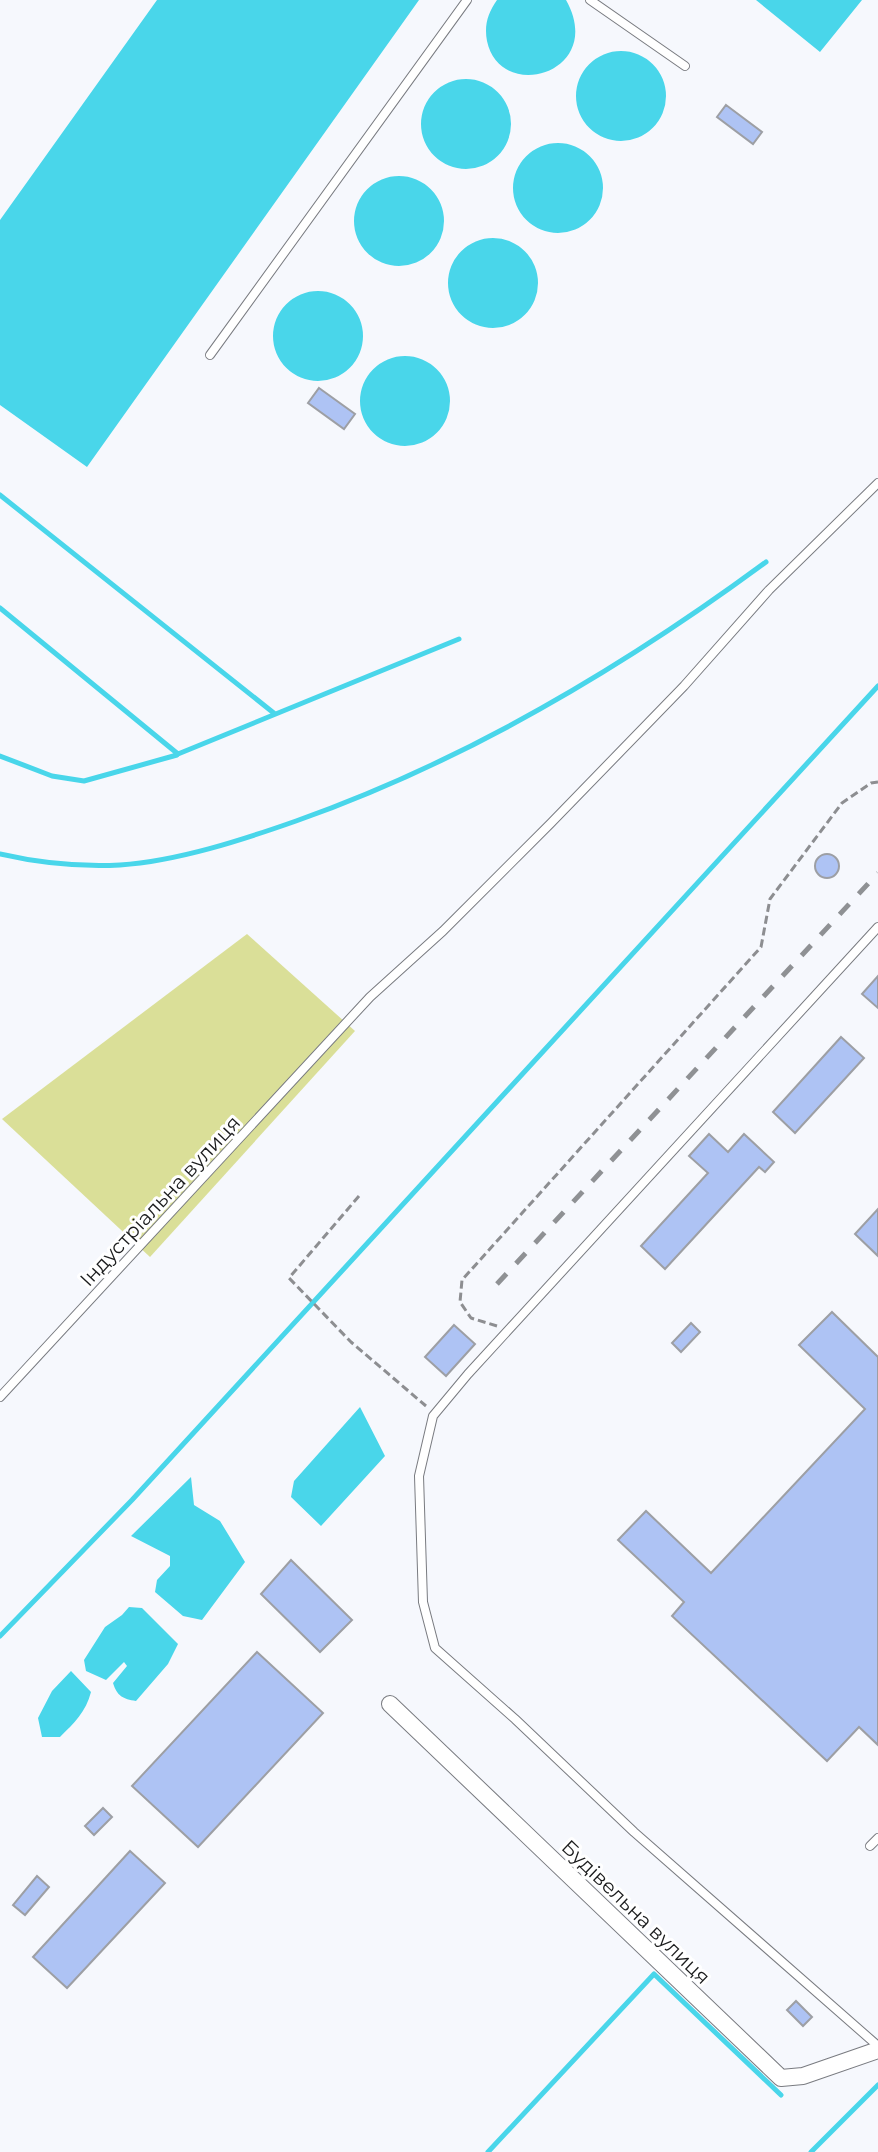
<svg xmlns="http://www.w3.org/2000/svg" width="878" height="2152" font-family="Montserrat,sans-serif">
	<rect width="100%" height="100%" fill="#f6f8fd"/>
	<path fill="#dadf98" d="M 247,934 L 355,1031 L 150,1257 L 2,1119 Z"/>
	<path fill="#49d6ea" d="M 157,0 L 419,0 L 87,467 L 0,405 L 0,220 Z
		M 497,0 L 566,0 C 607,73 500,104 487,41 C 484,25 488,13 497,0 Z
		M 756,0 L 862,0 L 820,52 Z
		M576 96a45 45 0 1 1 90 0a45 45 0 1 1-90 0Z
		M421 124a45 45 0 1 1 90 0a45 45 0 1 1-90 0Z
		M513 188a45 45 0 1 1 90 0a45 45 0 1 1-90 0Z
		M354 221a45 45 0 1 1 90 0a45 45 0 1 1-90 0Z
		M448 283a45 45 0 1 1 90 0a45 45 0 1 1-90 0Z
		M273 336a45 45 0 1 1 90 0a45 45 0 1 1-90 0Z
		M360 401a45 45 0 1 1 90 0a45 45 0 1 1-90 0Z
		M 360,1407 L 385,1456 L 321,1526 L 291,1497 L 294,1481 Z
		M 191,1477 L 194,1505 L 220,1521 L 245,1562 L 202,1620 L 183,1616 L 155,1592 L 157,1580 L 170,1566 L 170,1556 L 131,1536 Z
		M 129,1607 L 142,1608 L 178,1644 L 168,1664 L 136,1701 C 123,1699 117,1696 113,1683 L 127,1666 L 124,1662 L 106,1680 L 86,1671 L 84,1660 L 105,1627 L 122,1615 Z
		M 71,1671 L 91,1692 C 86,1712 74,1723 60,1737 L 42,1737 L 38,1718 L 52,1691 Z"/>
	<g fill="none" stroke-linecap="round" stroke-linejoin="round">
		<path stroke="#49d6ea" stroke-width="5" d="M 0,495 L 275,714
			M 0,608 L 178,754 L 459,639
			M 0,756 L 52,776 L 84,781 L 177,755
			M 0,854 C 39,863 80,867 120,865 C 178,861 242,840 296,821 C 466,761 621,669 766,562
			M 0,1636 L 132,1500 L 878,686
			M 488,2152 L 654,1974 L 781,2095
			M 811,2152 L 878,2085"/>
	</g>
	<path fill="#aec3f4" stroke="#9d9fa4" stroke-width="2" d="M 726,105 L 762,132 L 753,144 L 717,117 Z
		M 319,388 L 355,414 L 344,429 L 308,403 Z
		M815 866a12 12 0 1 1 24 0a12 12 0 1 1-24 0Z
		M 878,976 L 878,1008 L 862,994 Z
		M 841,1037 L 864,1058 L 795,1133 L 773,1112 Z
		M 709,1134 L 728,1152 L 744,1134 L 774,1162 L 765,1172 L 759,1167 L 665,1269 L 641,1246 L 708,1173 L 689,1156 Z
		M 878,1209 L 878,1256 L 855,1234 Z
		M 832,1312 L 878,1357 L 878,1745 L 859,1727 L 827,1761 L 672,1616 L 684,1602 L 618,1540 L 646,1511 L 711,1573 L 865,1409 L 799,1345 Z
		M 691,1323 L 700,1332 L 681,1352 L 672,1343 Z
		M 454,1325 L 475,1344 L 446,1376 L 425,1357 Z
		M 291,1560 L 352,1620 L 320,1652 L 261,1594 Z
		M 257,1652 L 323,1713 L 198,1847 L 132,1786 Z
		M 103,1808 L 112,1817 L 94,1835 L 85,1826 Z
		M 130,1851 L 165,1883 L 67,1988 L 33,1957 Z
		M 37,1876 L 49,1887 L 25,1915 L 13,1905 Z
		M 796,2001 L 812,2017 L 803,2026 L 787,2010 Z"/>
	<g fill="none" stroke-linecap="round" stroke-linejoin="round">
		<defs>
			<path id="lane" d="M 590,0 L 685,66
				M 210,355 L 467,0
				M 878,927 L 468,1374 L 433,1416 L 419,1476 L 423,1602 L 435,1648 L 515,1719 L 634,1832 L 878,2046
				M 0,1397 L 370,997 L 443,931 L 551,823 L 684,686 L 769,590 L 878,483
				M 870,1846 L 878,1838"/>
			<path id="street" d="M 390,1704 L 781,2078 L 803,2076 L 878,2050"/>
		</defs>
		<use href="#lane" stroke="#797b80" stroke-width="10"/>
		<use href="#street" stroke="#797b80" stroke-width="18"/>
		<path stroke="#8d8e91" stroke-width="3" stroke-dasharray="8 4" stroke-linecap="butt" d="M 359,1196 L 289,1278 L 351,1342 L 426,1406
			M 497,1326 L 471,1318 L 460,1302 L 462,1280 L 761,947 L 770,899 L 842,803 L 871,783 L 878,782"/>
		<use href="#lane" stroke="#fff" stroke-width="8"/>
		<use href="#street" stroke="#fff" stroke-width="16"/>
		<path stroke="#8f9194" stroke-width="5" stroke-dasharray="14 14" stroke-linecap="butt" d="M 497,1284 L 878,873"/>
	</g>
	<g text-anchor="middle" stroke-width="6" stroke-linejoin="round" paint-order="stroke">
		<g font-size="20" fill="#1a1b1c" stroke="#fff">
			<text transform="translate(160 1201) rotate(-47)" y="7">Індустріальна вулиця</text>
			<text transform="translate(636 1912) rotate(44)" y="7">Будівельна вулиця</text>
		</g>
	</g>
</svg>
